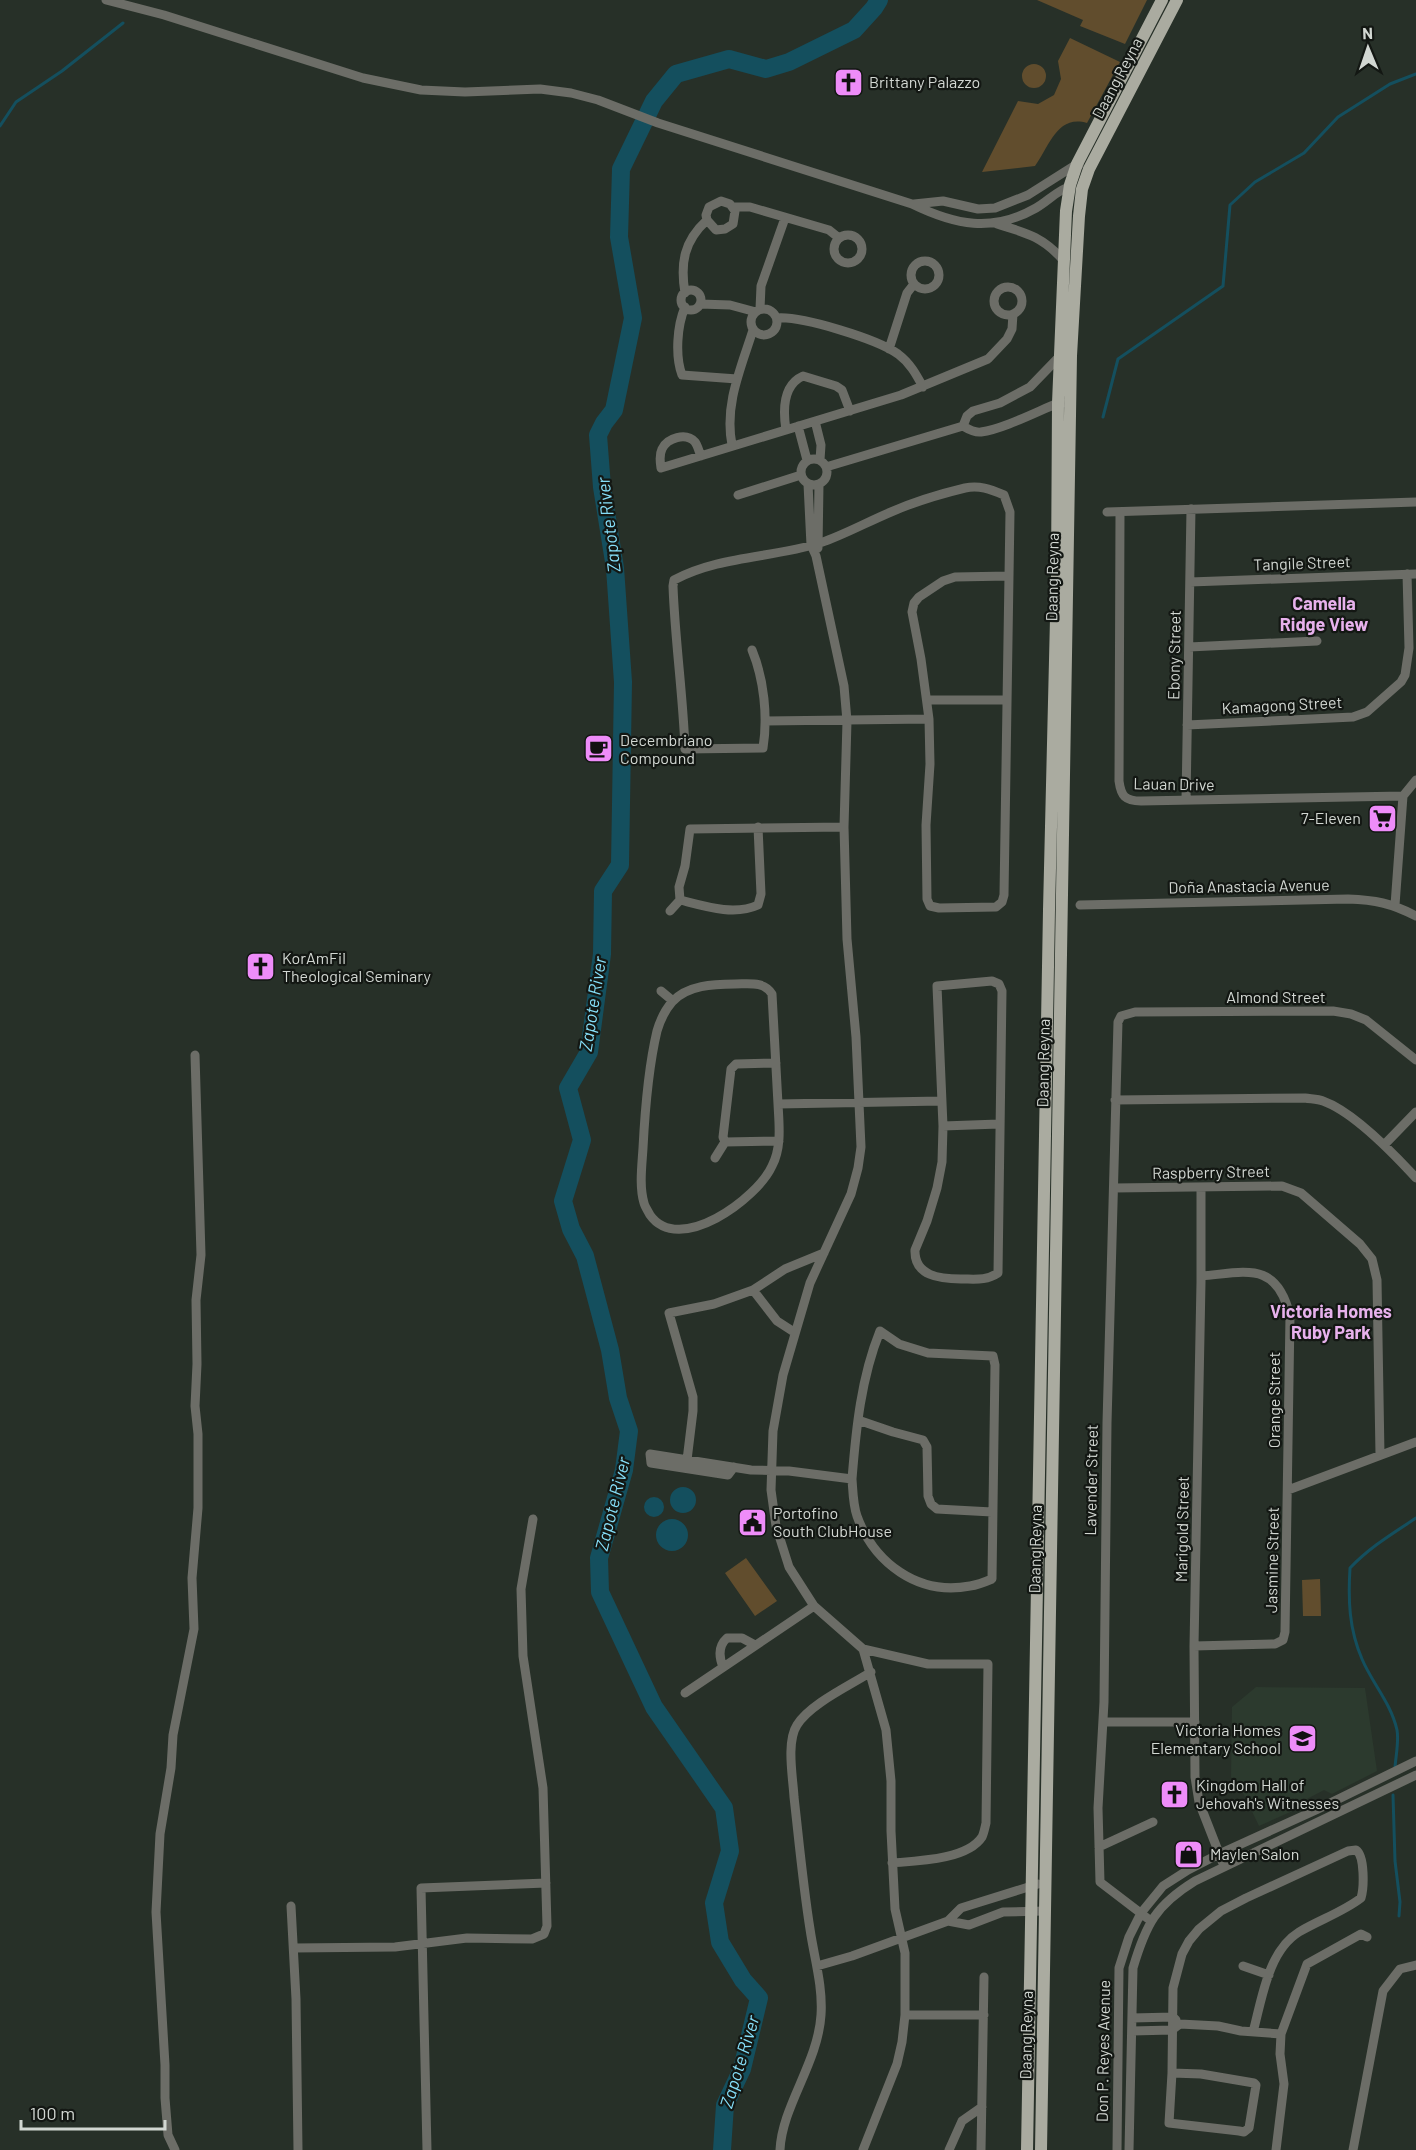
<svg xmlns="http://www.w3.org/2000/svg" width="1416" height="2150" font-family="Barlow,sans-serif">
	<rect width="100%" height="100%" fill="#273028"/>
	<path fill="#2c3a2e" d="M 1256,1687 L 1365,1688 L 1377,1771 L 1332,1794 L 1324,1790 L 1305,1800 L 1304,1806 L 1259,1826 L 1243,1793 L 1231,1777 L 1232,1707 Z"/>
	<path fill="#614d2d" d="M 1037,0 L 1147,0 L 1125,44 L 1080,26 L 1083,20 Z
		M 1070,38 L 1120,62 L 1087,123 C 1057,114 1049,147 1035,166 L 982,172 L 1018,101 L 1038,104 L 1054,95 L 1061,79 L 1058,61 Z
		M1022 76a12 12 0 1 1 24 0a12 12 0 1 1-24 0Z
		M 746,1558 L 777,1601 L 755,1616 L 725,1573 Z
		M 1320,1579 L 1321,1616 L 1303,1616 L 1302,1580 Z"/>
	<path fill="#144f5e" d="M670 1500a13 13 0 1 1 26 0a13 13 0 1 1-26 0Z
		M644 1507a10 10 0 1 1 20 0a10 10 0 1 1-20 0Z
		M656 1535a16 16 0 1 1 32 0a16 16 0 1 1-32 0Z"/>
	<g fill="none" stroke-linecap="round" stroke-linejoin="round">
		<path stroke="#144f5e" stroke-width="3" d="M 0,126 L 16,102 L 62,71 L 123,23
			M 1103,417 L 1118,359 L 1223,286 L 1230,205 L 1255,182 L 1304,153 L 1338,117 L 1390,84 L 1416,74
			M 1395,1767 C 1396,1755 1399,1741 1397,1730 C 1391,1703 1372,1683 1362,1659 C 1349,1629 1348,1600 1350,1568 C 1370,1547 1392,1534 1416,1518
			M 1393,1795 L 1395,1861 L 1400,1902 L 1399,1916"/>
		<path stroke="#144f5e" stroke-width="18" d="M 722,2150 L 725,2105 L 742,2069 L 759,1998 L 743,1980 L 720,1942 L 714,1903 L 730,1851 L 724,1808 L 654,1707 L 600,1592 L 599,1558 L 624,1470 L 629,1431 L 618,1398 L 610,1350 L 585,1256 L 571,1229 L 563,1201 L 582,1140 L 568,1088 L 589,1052 L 602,954 L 603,891 L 620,865 L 623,682 L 615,568 L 602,487 L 598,435 L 604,423 L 614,410 L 633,318 L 619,237 L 621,169 L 654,101 L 676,74 L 729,59 L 766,69 L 789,62 L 854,30 L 874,8 L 879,0"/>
		<path stroke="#6c6d67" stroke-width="9" d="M 106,0 L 164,15 L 363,78 L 421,90 L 465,92 L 540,89 L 571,93 L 598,100 L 658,123 L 912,204 C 955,225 992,233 1036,208 C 1048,201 1059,189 1071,186
			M 914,204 L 943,201 L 978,209 L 995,208 L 1028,195 L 1077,164 L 1079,165
			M 733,207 L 750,207 L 829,230 L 839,238
			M 997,224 C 1027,233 1043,237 1064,261
			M834 249a14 14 0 1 1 28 0a14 14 0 1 1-28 0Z
			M911 275a14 14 0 1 1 28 0a14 14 0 1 1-28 0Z
			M994 301a14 14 0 1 1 28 0a14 14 0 1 1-28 0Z
			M681 300a10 10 0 1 1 20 0a10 10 0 1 1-20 0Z
			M 685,293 C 680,263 684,241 707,220 L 706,215 L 709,207 L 721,201 L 730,204 L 735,211 L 733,224 L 725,229 L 716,230 L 707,220
			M 700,304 L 730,305 L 756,312
			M 685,307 C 677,326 675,356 682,375 L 737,379
			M751 322a13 13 0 1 1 26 0a13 13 0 1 1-26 0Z
			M 760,309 L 761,286 L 785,218
			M 777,318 C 802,316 877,339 898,354 C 910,363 916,374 923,387
			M 889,349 L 907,293 L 914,284
			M 815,421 L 821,445 L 820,460
			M 798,426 L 807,460
			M 963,426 L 967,416 L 973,411 L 1000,403 L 1030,387 L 1059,357 L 1063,357
			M 786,430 C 783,411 783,385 803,376 L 836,386 L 842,390 L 850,411
			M 732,445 C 724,405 741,368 753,330
			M 701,456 C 699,452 698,446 695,442 C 686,432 667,438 662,449 C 659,455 660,462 661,468 L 901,395 L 988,359 L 1007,339 L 1012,329 L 1013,314
			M801 472a13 13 0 1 1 26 0a13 13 0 1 1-26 0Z
			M 826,467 L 963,426 C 968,429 974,433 981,432 C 1003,429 1036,412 1058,403 L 1063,403
			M 808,484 L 811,545 L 816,556 L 844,686 L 847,721 L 844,827 L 847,939 L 856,1037 L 861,1147 L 858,1168 L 851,1194 L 810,1283 L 783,1375 L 773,1431 L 771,1490 L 776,1526 L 789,1567 L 814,1606 L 863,1649 L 886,1730 L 891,1781 L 891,1831 L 895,1909 L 905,1953 L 905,2015 L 902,2042 L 897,2064 L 863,2150
			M 738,495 L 801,475
			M 1107,512 L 1416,502
			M 1120,512 L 1119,781 C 1121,796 1125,801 1141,801 L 1403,796
			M 818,548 L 819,484
			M 1190,582 L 1416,574
			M 1189,647 L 1317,641
			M 752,650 C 764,679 768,717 763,748 L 685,749 C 683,694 675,641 673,586 L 674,580 C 719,556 772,558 820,543 C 844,535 867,522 891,512 C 914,502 940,494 965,488 C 979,485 990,489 1004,495 L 1010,512 L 1004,895 L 1002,902 L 996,907 L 939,908 L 930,906 L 927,899 L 926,825 L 930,764 L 929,719 L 921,659 L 912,612 L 914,603 L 919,597 L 943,581 L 955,577 L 1009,576
			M 927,700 L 1007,700
			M 765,721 L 929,719
			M 1187,725 L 1353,717 L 1367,712 L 1401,682 L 1405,675 L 1409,648 L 1407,574
			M 1186,800 L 1191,509
			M 758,827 L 761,894 L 758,905 C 734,916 704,906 680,900 L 679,887 L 685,866 L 690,829 L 844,827
			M 1080,905 L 1348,899 C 1375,900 1391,903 1416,916
			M 1395,905 L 1403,796 L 1416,780
			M 670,911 L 680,900
			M 992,981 L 999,984 L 1002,991 L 998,1273 C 986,1281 975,1279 961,1279 C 940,1279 914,1276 915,1250 L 927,1221 L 937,1188 L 942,1162 L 943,1126 L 937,986 Z
			M 661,991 L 673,1001
			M 776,1063 L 736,1064 L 731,1069 L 723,1137 L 725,1142 L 779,1141
			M 1115,1100 L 1305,1098 C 1311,1099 1318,1099 1323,1101 C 1354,1112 1394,1154 1416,1178
			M 778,1104 L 772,994 C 764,981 749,984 735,984 C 714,984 687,985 672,1002 C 665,1010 660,1021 657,1031 C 648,1069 645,1109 643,1148 C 642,1165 639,1186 644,1203 C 645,1207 648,1211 650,1215 C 679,1256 757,1199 772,1166 C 782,1147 779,1124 778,1104 L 941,1101
			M 943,1126 L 999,1124
			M 1384,1145 L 1416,1112
			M 715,1158 L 725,1142
			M 1114,1188 L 1282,1186 L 1301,1193 L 1360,1244 L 1372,1259 L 1377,1280 L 1380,1455
			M 1201,1188 L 1201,1282 L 1194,1646 L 1195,1777 L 1199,1802 L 1224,1866
			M 753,1290 L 777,1321 L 794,1332
			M 858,1420 L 893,1432 L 923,1440 L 927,1447 L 928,1496 L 931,1504 L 937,1509 L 992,1512
			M 687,1460 L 693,1411 L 693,1397 L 669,1313 L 714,1304 L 753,1290 L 785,1269 L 824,1253
			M 734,1467 L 728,1475 L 651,1463 L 650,1454 L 751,1470 L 789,1471 L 852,1479 C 856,1429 861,1378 880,1331 L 899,1344 L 928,1353 L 993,1356 L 995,1365 L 992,1579 C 985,1582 977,1585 970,1586 C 918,1596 874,1563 857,1516 C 853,1505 853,1492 852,1479
			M 1288,1490 L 1416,1442
			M 1194,1646 L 1275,1644 L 1283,1640 L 1285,1632 L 1290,1316 C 1277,1261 1247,1272 1202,1276
			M 863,1649 L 928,1664 L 988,1664 L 986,1823 C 985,1827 984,1833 982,1837 C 967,1860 916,1861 892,1863
			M 723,1667 C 719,1657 718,1646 727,1638 L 742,1638 L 755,1645
			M 685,1693 L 814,1606
			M 1103,1722 L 1195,1722
			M 1099,1847 L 1153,1822
			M 291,1906 L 296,1999 L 298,2150
			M 948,1921 L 969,1925 L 1003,1912 L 1045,1911
			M 1151,1921 L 1100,1882 L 1098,1808 L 1104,1702 L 1107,1423 L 1118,1022 L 1121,1016 L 1135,1012 L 1333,1011 L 1351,1014 L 1366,1020 L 1416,1060
			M 294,1948 L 395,1947 L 467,1938 L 532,1939 L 544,1934 L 547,1926 L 543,1788 L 523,1656 L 521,1589 L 533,1519
			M 817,1966 L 852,1956 L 948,1921 L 961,1908 L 1038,1884
			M 1243,1966 L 1269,1975
			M 905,2015 L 984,2015
			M 1132,2018 L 1173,2017 L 1176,2020
			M 1132,2031 L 1172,2030 L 1180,2024 L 1218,2026 L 1241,2031 L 1281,2034
			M 1172,2073 L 1201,2074 L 1254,2083 L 1256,2085 L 1249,2128 L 1244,2132 L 1239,2131 L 1169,2123 L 1172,2073 L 1173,1988 L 1182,1954 L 1189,1941 L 1199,1929 L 1221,1911 L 1246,1898 L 1348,1851 L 1356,1850 C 1365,1856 1364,1888 1361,1898 C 1343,1912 1319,1920 1299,1932 C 1268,1951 1262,1999 1253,2032
			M 175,2150 L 168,2135 L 165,2098 L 165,2065 L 156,1912 L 160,1834 L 171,1768 L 173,1735 L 194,1629 L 192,1578 L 198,1508 L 198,1434 L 195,1406 L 197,1364 L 196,1300 L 201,1255 L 195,1055
			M 427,2150 L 421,1888 L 546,1883
			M 780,2150 C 782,2106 818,2063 821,2015 C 823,1986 814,1957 810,1929 C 803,1885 799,1841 794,1797 C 793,1778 786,1742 797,1725 C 810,1704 849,1686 871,1672
			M 949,2150 L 962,2121 L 982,2107
			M 981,2150 L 984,1977
			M 1117,2150 L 1119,1968 L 1129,1937 L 1141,1913 L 1163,1886 L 1188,1870 L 1219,1854 L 1316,1810 L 1416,1761
			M 1129,2150 L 1133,1968 C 1146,1924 1156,1905 1195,1881 L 1416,1775
			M 1276,2150 L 1284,2084 L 1280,2054 L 1281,2034 L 1307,1964 L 1361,1934 L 1367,1937
			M 1353,2150 L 1383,1991 L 1400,1969 L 1416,1965"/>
		<path stroke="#aaaba0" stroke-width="12" d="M 1027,2150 L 1049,910 L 1057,577 L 1058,403 L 1066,211 L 1070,185 L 1077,164 L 1162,0
			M 1041,2150 L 1071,356 L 1079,216 L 1082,189 L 1089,169 L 1177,0"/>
	</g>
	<defs>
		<symbol id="church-square" viewBox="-11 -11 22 22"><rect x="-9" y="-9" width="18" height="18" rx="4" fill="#ee8cf9" stroke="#131713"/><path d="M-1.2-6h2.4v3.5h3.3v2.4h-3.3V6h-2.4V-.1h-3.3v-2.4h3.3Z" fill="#111"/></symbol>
		<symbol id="cafe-square" viewBox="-11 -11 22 22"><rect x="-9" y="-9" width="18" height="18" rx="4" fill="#ee8cf9" stroke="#131713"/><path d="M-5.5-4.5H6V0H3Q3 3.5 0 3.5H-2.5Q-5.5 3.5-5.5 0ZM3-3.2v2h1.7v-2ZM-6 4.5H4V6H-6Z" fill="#111"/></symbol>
		<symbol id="supermarket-square" viewBox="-11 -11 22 22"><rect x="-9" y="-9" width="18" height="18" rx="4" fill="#ee8cf9" stroke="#131713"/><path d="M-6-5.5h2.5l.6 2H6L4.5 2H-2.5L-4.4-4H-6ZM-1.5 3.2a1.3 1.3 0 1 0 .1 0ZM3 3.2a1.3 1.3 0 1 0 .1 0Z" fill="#111"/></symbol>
		<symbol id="civic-square" viewBox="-11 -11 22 22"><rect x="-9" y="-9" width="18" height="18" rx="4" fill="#ee8cf9" stroke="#131713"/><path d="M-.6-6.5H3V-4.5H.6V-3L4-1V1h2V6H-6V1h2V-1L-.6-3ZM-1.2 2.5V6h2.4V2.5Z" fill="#111"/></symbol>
		<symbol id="school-square" viewBox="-11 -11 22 22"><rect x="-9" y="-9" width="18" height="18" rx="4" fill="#ee8cf9" stroke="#131713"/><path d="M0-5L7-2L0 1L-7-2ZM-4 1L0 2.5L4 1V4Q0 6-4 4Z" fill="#111"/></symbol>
		<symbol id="shop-square" viewBox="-11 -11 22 22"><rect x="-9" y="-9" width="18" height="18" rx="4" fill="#ee8cf9" stroke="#131713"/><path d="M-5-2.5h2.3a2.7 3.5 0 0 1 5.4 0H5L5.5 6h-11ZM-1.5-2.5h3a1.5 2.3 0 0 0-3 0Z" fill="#111"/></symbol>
	</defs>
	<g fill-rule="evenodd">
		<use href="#church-square" x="832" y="66" width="33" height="33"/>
		<use href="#cafe-square" x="582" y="732" width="33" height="33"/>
		<use href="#supermarket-square" x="1366" y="802" width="33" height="33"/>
		<use href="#church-square" x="244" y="950" width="33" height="33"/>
		<use href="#civic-square" x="736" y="1506" width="33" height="33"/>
		<use href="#school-square" x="1286" y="1722" width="33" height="33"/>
		<use href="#church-square" x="1158" y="1778" width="33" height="33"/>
		<use href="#shop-square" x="1172" y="1838" width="33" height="33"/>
	</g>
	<g text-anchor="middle" stroke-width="4.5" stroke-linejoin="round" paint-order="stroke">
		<g font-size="16" fill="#d2d7d2" stroke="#131713">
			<text transform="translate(1117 78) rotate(-62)" y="6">Daang Reyna</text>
			<text transform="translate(1302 563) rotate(-2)" y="6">Tangile Street</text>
			<text transform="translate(1052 577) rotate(-89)" y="6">Daang Reyna</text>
			<text transform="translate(1174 655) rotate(-89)" y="6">Ebony Street</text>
			<text transform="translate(1282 705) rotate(-3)" y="6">Kamagong Street</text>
			<text transform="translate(1174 784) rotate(1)" y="6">Lauan Drive</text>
			<text transform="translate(1249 886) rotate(-1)" y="6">Doña Anastacia Avenue</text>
			<text x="1276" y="1003">Almond Street</text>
			<text transform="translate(1043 1063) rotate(-89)" y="6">Daang Reyna</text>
			<text transform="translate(1211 1172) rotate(-1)" y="6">Raspberry Street</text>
			<text transform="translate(1274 1400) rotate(-90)" y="6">Orange Street</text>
			<text transform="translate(1091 1480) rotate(-89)" y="6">Lavender Street</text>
			<text transform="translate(1182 1529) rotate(-89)" y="6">Marigold Street</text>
			<text transform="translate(1035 1549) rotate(-89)" y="6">Daang Reyna</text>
			<text transform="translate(1272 1560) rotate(-89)" y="6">Jasmine Street</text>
			<text transform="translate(1026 2035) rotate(-89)" y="6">Daang Reyna</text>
			<text transform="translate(1103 2051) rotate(-89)" y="6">Don P. Reyes Avenue</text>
		</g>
		<g font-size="16" fill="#d2d7d2" stroke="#131713" text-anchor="start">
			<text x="869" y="88">Brittany Palazzo</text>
			<text x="620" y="746">Decembriano<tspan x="620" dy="18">Compound</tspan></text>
			<text x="1361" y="824" text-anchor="end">7-Eleven</text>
			<text x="282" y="964">KorAmFil<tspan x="282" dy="18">Theological Seminary</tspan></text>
			<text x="773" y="1519">Portofino<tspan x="773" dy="18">South ClubHouse</tspan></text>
			<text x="1281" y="1736" text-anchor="end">Victoria Homes<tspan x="1281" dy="18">Elementary School</tspan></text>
			<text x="1196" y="1791">Kingdom Hall of<tspan x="1196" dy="18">Jehovah's Witnesses</tspan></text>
			<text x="1210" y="1860">Maylen Salon</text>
		</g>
		<g font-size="18" font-style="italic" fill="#85def8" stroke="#131713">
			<text transform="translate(609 525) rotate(-97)" y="6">Zapote River</text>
			<text transform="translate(593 1004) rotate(-81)" y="6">Zapote River</text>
			<text transform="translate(613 1504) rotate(-76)" y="6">Zapote River</text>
			<text transform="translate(740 2062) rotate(-73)" y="6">Zapote River</text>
		</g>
		<g font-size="18" font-weight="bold" fill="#e7b1ec" stroke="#131713">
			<text x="1324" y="610">Camella<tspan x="1324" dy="21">Ridge View</tspan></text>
			<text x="1331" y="1318">Victoria Homes<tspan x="1331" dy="21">Ruby Park</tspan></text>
		</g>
	</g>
	<g transform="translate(1368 48) rotate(358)" stroke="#131713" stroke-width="4.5" paint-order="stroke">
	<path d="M0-4.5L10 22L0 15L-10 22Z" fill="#d2d7d2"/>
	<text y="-9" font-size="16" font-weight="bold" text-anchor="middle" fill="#d2d7d2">N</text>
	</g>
	<path d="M21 2120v9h144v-9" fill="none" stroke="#d2d7d2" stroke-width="3"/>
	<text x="30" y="2120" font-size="18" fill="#d2d7d2" stroke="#131713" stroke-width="4.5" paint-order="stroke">100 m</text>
</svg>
